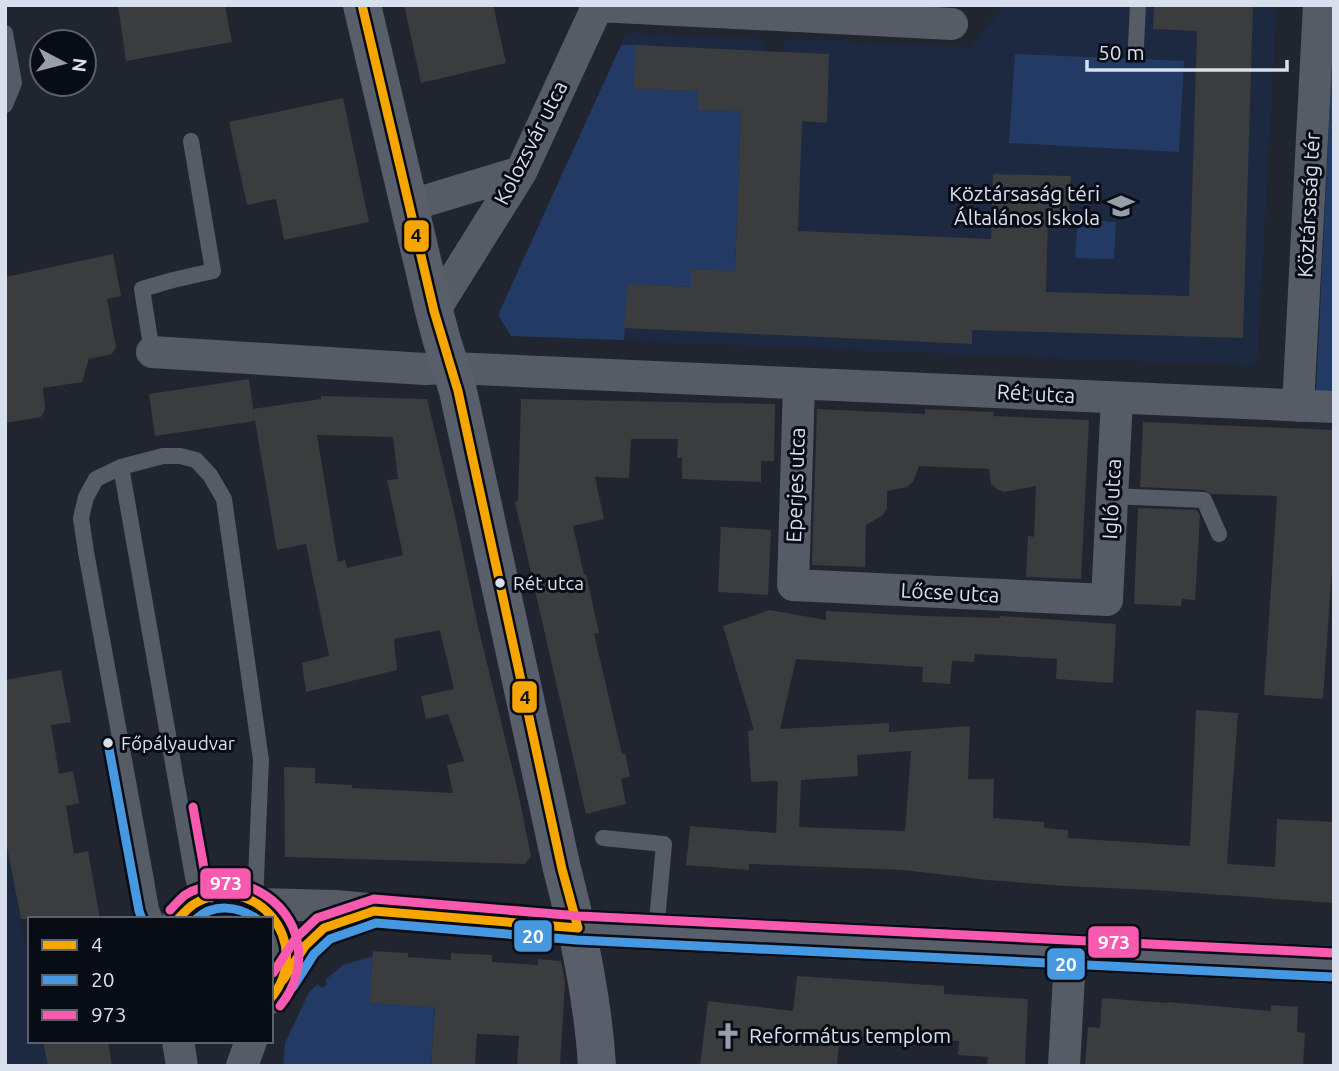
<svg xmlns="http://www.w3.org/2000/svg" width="1339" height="1071" font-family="Ubuntu,sans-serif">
	<rect width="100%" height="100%" fill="#202530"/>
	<path fill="#1d2940" d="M 1005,5 L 1277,5 L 1257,366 L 511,336 L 498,315 L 626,33 L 764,39 L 764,51 L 783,52 L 785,39 L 970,47 Z
		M 5,837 L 30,968 L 30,1041 L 43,1041 L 48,1066 L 5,1066 Z"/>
	<path fill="#233a65" d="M 1334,19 L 1334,393 L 1316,393 Z
		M 621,45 L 636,45 L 635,89 L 698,91 L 698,110 L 741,111 L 735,271 L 691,269 L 691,287 L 627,284 L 624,340 L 511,336 L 498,315 Z
		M 1015,54 L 1184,61 L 1179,152 L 1009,143 Z
		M 1078,220 L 1116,222 L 1114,259 L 1075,258 Z
		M 373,956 L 370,1003 L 403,1005 L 435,1003 L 431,1066 L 283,1066 L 285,1043 L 309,992 L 318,984 L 322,988 L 327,984 L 325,980 L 343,965 Z"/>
	<path fill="#3a3c3e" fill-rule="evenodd" d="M 118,5 L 225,5 L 232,42 L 126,61 Z
		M 404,5 L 493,5 L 506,63 L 421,83 Z
		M 1154,5 L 1253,5 L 1243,338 L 972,330 L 972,344 L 624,328 L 627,284 L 691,287 L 691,269 L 735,271 L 741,111 L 698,110 L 698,91 L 634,89 L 636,45 L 829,54 L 827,123 L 802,121 L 798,231 L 991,239 L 993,174 L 1071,176 L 1069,218 L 1048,217 L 1046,292 L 1189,296 L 1197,31 L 1153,29 Z
		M 343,98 L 369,222 L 284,240 L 276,199 L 247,205 L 229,122 Z
		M 113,254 L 121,296 L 107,299 L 116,347 L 112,354 L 89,359 L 82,382 L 43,388 L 45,409 L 41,417 L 5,423 L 5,277 Z
		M 249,379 L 255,421 L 155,436 L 149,394 Z
		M 321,396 L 427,399 L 454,511 L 477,622 L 518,792 L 531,856 L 525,864 L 285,857 L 284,767 L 315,768 L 315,783 L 352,785 L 352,788 L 453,793 L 447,765 L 464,761 L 448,714 L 426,719 L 421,696 L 454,689 L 440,630 L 394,639 L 397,670 L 306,692 L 302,663 L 329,656 L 306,544 L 277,550 L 253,409 L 321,399 ZM 317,435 L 393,437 L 398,479 L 387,480 L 403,555 L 347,568 L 345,560 L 338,562 Z
		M 521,399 L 775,404 L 774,461 L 761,461 L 761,482 L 682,479 L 682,458 L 677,458 L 678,439 L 631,439 L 629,478 L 595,477 L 604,519 L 573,526 L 584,575 L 586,574 L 599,633 L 594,634 L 622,754 L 625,753 L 630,776 L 621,779 L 626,804 L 586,814 L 515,502 L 518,501 Z
		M 817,409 L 925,414 L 925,409 L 994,412 L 993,416 L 1089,420 L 1081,579 L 1026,577 L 1028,536 L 1034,537 L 1036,486 L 1004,492 L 997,489 L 991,484 L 989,469 L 919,466 L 913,482 L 907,487 L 887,491 L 887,508 L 883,515 L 866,525 L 865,567 L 812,565 Z
		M 1143,422 L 1334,430 L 1334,538 L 1323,699 L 1264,695 L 1277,496 L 1212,494 L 1204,490 L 1140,487 Z
		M 1138,508 L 1197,510 L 1200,516 L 1195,600 L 1182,599 L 1181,606 L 1134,604 Z
		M 721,527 L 771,530 L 768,595 L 718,592 Z
		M 770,610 L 826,620 L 826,611 L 925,616 L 1000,618 L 1000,616 L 1116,624 L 1113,683 L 1056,679 L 1057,659 L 975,654 L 974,662 L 952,661 L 950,684 L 922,682 L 923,667 L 796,659 L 780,729 L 889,723 L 889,732 L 970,726 L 968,779 L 994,779 L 993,818 L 1044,822 L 1044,828 L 1068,830 L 1068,838 L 1190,846 L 1196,710 L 1238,713 L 1227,864 L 1275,867 L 1277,819 L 1334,822 L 1334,903 L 1153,890 L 1064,886 L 988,880 L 903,870 L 749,864 L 749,870 L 686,865 L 690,826 L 776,833 L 778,781 L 751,782 L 748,731 L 754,730 L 723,626 ZM 911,751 L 905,831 L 799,827 L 801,780 L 858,776 L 857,755 Z
		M 61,670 L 71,722 L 51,725 L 59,774 L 73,771 L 79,803 L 66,806 L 74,854 L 88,851 L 100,919 L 21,919 L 5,837 L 5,680 Z
		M 373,951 L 408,953 L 408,957 L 451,960 L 451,953 L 492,955 L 492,962 L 538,965 L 538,959 L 561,961 L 565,982 L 560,1066 L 517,1066 L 519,1036 L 477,1034 L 475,1066 L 431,1066 L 435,1007 L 370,1003 Z
		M 797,976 L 944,986 L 944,994 L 1028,999 L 1025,1066 L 987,1066 L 988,1057 L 958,1055 L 959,1041 L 840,1034 L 837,1066 L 700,1066 L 708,1001 L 793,1011 Z
		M 1102,998 L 1168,1003 L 1168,1002 L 1271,1011 L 1271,1005 L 1298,1007 L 1297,1032 L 1305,1033 L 1303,1066 L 1085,1066 L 1088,1027 L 1100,1028 Z
		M 43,1041 L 108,1041 L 112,1066 L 48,1066 Z"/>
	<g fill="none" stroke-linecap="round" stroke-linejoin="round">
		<path stroke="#565c66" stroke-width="16" d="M 5,33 L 14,83 L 5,105
			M 1136,45 L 1138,5
			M 152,352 L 142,289 L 173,280 L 213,271 L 191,141
			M 121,467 L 193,877 L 199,901
			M 1112,496 L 1204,500 L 1219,534
			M 603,838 L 664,844 L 656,932
			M 155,919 L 151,909 L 146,880 L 86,552 L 81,518 L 86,497 L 96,479 L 121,467 L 163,456 L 180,456 L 196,460 L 210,475 L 224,499 L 261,760 L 255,902"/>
		<path stroke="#565c66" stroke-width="32" d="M 598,6 L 952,24
			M 408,206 L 521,172
			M 434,311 L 521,172 L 598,5
			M 152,352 L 425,369 L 451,368 L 1334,407
			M 799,384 L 793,585 L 1107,600 L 1117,398
			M 1298,406 L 1319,5
			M 258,904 L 335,906 L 578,928
			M 178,919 C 214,872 289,899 287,958 C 287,972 281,987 271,998
			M 284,979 L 305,946 L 324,928 L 366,913
			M 178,1041 L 182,1066
			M 242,1066 L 251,1041
			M 1064,1066 L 1069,976"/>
		<path stroke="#585f6b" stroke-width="38" d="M 362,5 L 434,311 L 442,341 L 458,391 L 562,869 C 579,934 593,999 597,1066
			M 578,928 L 1334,965"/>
		<defs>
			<path id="bus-1" d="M 362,5 L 434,311 L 458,391 L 562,869 L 578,928
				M 178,919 C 183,914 188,908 194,904 C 254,868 316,943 271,998
				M 283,980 L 305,946 L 324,928 L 374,911 L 578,928"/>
			<path id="bus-2" d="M 108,743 L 139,911 L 142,919
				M 196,919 C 214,903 238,906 257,919
				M 293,987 L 314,954 L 330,939 L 376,923 L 577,940 L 1333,977"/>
			<path id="bus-3" d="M 193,807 L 205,874 L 211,898
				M 170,910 C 175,905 180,899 185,895 C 196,888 209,885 221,884 C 234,882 247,885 258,891 C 302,914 312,967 280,1006
				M 273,973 L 296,938 L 317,918 L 374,899 L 579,916 L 1334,953"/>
		</defs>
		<use href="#bus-1" stroke="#080d15" stroke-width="14"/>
		<use href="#bus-2" stroke="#080d15" stroke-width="14"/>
		<use href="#bus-3" stroke="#080d15" stroke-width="14"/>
		<use href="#bus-1" stroke="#f7a600" stroke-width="9"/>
		<use href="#bus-2" stroke="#4699e1" stroke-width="9"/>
		<use href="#bus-3" stroke="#f75aaf" stroke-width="9"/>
	</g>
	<defs>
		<symbol id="school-bare" viewBox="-9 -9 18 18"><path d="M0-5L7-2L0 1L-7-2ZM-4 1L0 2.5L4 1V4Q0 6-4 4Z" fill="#989fab" stroke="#080d15" stroke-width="2.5" paint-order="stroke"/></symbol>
		<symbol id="church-bare" viewBox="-9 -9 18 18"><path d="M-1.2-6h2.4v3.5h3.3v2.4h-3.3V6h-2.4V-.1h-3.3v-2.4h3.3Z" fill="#989fab" stroke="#080d15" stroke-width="2.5" paint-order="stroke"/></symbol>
	</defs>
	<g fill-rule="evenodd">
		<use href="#school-bare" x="1102" y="187" width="38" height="38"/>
		<use href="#church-bare" x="709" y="1017" width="38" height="38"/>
	</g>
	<g fill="#d8e0ed" stroke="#080d15" stroke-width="2.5">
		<circle cx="500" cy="583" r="6"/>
		<circle cx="108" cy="743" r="6"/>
	</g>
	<g text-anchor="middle" stroke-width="6" stroke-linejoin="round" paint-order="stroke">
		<g font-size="19" fill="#d8e0ed" stroke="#080d15" text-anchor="start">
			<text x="513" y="590">Rét utca</text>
			<text x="121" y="750">Főpályaudvar</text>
		</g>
		<g font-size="21" fill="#d8e0ed" stroke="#080d15">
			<text transform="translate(531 143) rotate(-63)" y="7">Kolozsvár utca</text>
			<text transform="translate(1309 205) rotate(-87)" y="7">Köztársaság tér</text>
			<text transform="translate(1036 394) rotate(3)" y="7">Rét utca</text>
			<text transform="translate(796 485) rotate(-88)" y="7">Eperjes utca</text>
			<text transform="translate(1112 499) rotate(-87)" y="7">Igló utca</text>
			<text transform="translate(950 593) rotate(3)" y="7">Lőcse utca</text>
		</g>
		<g font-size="21" fill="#d8e0ed" stroke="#080d15" text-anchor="end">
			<text x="1100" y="201">Köztársaság téri<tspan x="1100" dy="24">Általános Iskola</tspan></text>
			<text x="749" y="1043" text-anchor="start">Református templom</text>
		</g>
	</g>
	<g stroke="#080d15" stroke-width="2.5">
		<rect x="403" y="219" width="27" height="34" rx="7" fill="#f7a600"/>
		<rect x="511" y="680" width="27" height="34" rx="7" fill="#f7a600"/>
		<rect x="199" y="867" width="53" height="33" rx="7" fill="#f75aaf"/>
		<rect x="513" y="919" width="40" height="34" rx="7" fill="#4699e1"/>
		<rect x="1087" y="925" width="53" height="34" rx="7" fill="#f75aaf"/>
		<rect x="1046" y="947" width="40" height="34" rx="7" fill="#4699e1"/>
	</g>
	<g font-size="19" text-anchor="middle" font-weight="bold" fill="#fff">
		<text x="226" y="890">973</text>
		<text x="533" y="943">20</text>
		<text x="1114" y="949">973</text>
		<text x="1066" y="971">20</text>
	</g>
	<g font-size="19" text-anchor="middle" font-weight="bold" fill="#111">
		<text x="416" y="242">4</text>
		<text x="525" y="704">4</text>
	</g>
	<rect width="1339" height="1071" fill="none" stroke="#d8e0ed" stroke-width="14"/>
	<rect x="28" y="917" width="245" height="126" fill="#080d15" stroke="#5b616b" stroke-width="2"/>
	<rect x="42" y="940" width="35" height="10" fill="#f7a600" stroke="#5b616b" stroke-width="2"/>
	<text x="91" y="952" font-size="21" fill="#d8e0ed">4</text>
	<rect x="42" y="975" width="35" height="10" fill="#4699e1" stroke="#5b616b" stroke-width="2"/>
	<text x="91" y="987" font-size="21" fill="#d8e0ed">20</text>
	<rect x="42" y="1010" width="35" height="10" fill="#f75aaf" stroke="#5b616b" stroke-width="2"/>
	<text x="91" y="1022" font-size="21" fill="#d8e0ed">973</text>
	<g transform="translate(63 63) rotate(97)"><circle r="33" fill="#080d15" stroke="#5b616b" stroke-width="2"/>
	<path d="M0-5L12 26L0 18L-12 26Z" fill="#989fab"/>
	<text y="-10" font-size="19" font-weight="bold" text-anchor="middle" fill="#d8e0ed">N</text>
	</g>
	<path d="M1087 60v10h200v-10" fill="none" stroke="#d8e0ed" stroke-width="3.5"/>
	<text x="1098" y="60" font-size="21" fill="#d8e0ed" stroke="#080d15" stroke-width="5" paint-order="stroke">50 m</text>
</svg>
